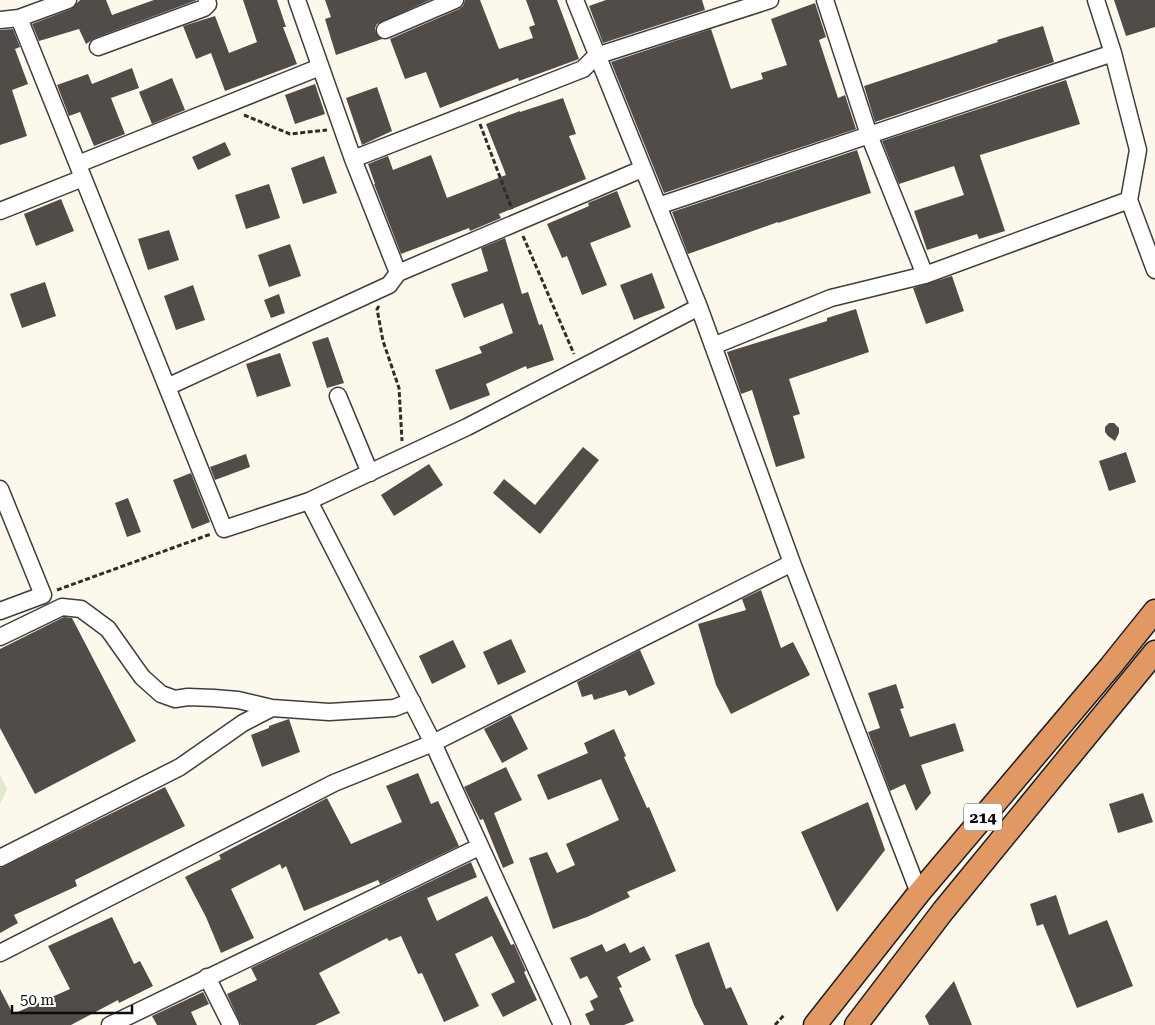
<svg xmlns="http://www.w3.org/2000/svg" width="1155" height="1025" font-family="'Roboto Serif',serif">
	<rect width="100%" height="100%" fill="#fcf8eb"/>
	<path fill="#e0eaca" d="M 0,775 L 7,789 L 0,804 Z"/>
	<path fill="#524c48" d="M 80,0 L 106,0 L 112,15 L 154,0 L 197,0 L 95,38 L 86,44 L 79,29 L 39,41 L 32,24 L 71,9 Z
		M 243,0 L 277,0 L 286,27 L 283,27 L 297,64 L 225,91 L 211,53 L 196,59 L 183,26 L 215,16 L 229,53 L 257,42 Z
		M 325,0 L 430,0 L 377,24 L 375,28 L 376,33 L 382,39 L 336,55 L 325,19 L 331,17 Z
		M 465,0 L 480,0 L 499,49 L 533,38 L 529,27 L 535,25 L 526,0 L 557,0 L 579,59 L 519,81 L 518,78 L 440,108 L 426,72 L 405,79 L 390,39 L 459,9 L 463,6 Z
		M 606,0 L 702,0 L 705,10 L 603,43 L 589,6 Z
		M 1114,0 L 1155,0 L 1155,27 L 1126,36 Z
		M 815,3 L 826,37 L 819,40 L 838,98 L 845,95 L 856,129 L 664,193 L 611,62 L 711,29 L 731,89 L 763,79 L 761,73 L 787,65 L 771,19 Z
		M 1043,26 L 1054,62 L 875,122 L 864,86 L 998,42 L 997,40 Z
		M 13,29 L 20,47 L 15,49 L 28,84 L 12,90 L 27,136 L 0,145 L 0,30 Z
		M 132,68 L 139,88 L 111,98 L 125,134 L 94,146 L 80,112 L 69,116 L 57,85 L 88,74 L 92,84 Z
		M 172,78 L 185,110 L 152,124 L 139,92 Z
		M 1066,80 L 1080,124 L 980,155 L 980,156 L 1005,231 L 979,239 L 977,234 L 927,250 L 914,211 L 964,195 L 954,166 L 899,184 L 882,141 Z
		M 315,84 L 325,114 L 295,124 L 285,95 Z
		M 377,87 L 392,131 L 362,145 L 346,98 Z
		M 563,98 L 576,134 L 569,136 L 586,179 L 499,214 L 501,218 L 470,231 L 469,228 L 401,254 L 374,184 L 375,184 L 368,164 L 388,156 L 393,170 L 431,155 L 447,198 L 506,175 L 486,124 L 520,111 L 520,112 Z
		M 225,142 L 231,155 L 198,170 L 192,157 Z
		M 857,150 L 871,193 L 778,223 L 778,222 L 688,254 L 672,212 Z
		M 324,156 L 337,193 L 303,204 L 291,168 Z
		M 269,184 L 280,218 L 246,229 L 235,195 Z
		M 617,191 L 631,227 L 590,243 L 607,285 L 582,295 L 567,256 L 562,258 L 547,224 L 589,206 L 588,203 Z
		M 61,199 L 74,231 L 36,246 L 24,214 Z
		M 169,230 L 179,260 L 148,270 L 138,239 Z
		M 505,238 L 522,294 L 528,292 L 539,325 L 542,324 L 554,360 L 527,369 L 526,366 L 486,384 L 490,395 L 450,410 L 435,370 L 482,353 L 479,347 L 513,333 L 503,303 L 464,318 L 451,284 L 488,271 L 481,248 Z
		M 290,244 L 301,276 L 269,287 L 258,255 Z
		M 652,273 L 665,308 L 634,320 L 620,285 Z
		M 952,276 L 964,311 L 926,324 L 913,288 Z
		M 45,282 L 56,316 L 22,328 L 10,294 Z
		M 193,285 L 205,320 L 176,330 L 164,296 Z
		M 279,294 L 285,313 L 271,318 L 264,300 Z
		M 856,309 L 869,352 L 789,379 L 800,414 L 793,416 L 805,458 L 776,467 L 752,390 L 741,394 L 727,352 L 827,321 L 827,318 Z
		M 328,337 L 344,383 L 327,388 L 312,342 Z
		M 280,353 L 291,386 L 257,397 L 246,364 Z
		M 1109,423 L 1114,423 L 1119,428 L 1119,433 L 1115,441 L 1108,436 L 1105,432 L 1105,427 Z
		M 583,447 L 599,460 L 540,534 L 493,493 L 504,479 L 535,505 Z
		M 1126,452 L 1136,482 L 1109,491 L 1099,461 Z
		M 246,454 L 250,467 L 215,480 L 210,467 Z
		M 429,464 L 443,485 L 394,516 L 381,495 Z
		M 191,473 L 210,522 L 192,529 L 173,480 Z
		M 128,498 L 141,532 L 127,537 L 115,503 Z
		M 761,590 L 781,648 L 793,642 L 810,675 L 731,714 L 716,685 L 698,624 L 746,610 L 742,599 Z
		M 64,617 L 72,618 L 136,741 L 35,794 L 0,728 L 0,649 Z
		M 511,639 L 526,672 L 498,685 L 483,652 Z
		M 453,640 L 466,667 L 432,684 L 419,656 Z
		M 640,650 L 655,684 L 629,696 L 626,690 L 594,700 L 592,694 L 582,697 L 577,682 Z
		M 896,684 L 904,708 L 900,709 L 910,737 L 955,723 L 964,751 L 921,765 L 931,793 L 916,811 L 905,784 L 890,791 L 868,732 L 880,728 L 868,693 Z
		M 511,715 L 528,749 L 502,763 L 484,729 Z
		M 289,719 L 300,752 L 262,767 L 251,735 L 269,728 L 269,726 Z
		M 614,729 L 626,756 L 624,757 L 647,808 L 649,807 L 676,871 L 627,892 L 630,897 L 587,917 L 553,929 L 529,858 L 547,852 L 557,873 L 575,865 L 566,844 L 619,820 L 601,779 L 548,800 L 537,775 L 588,753 L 584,743 Z
		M 506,767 L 522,800 L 494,813 L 514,863 L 503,868 L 483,819 L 480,820 L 464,787 Z
		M 418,773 L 431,804 L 438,801 L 459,846 L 380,884 L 378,880 L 304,911 L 286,866 L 282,869 L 280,864 L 231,889 L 254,938 L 221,953 L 206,917 L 185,877 L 221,859 L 219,855 L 327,798 L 351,844 L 402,822 L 386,786 Z
		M 165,787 L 185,826 L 75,880 L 77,886 L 14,915 L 18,923 L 0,933 L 0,868 Z
		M 1143,793 L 1153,822 L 1118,833 L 1109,804 Z
		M 868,802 L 885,850 L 837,912 L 801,832 Z
		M 471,862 L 477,877 L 427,898 L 437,921 L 487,896 L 511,945 L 514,944 L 526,971 L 524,972 L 537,1000 L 503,1017 L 491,994 L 515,982 L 492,936 L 455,954 L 479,1006 L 444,1022 L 422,973 L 418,974 L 401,936 L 389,941 L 387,938 L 319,973 L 340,1013 L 315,1025 L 241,1025 L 227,994 L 257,980 L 251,968 Z
		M 1056,895 L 1069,935 L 1107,920 L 1133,986 L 1077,1008 L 1043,924 L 1037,926 L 1030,904 Z
		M 112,917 L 134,964 L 140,961 L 153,986 L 119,1003 L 118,1000 L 71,1025 L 0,1025 L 0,989 L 13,1014 L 70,989 L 48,946 Z
		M 709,942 L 726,989 L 731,987 L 748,1025 L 704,1025 L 694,1005 L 675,955 Z
		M 625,943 L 630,953 L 644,946 L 651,960 L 617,977 L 622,987 L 619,988 L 634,1021 L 624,1025 L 590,1025 L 585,1014 L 594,1010 L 590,1001 L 598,997 L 587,976 L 580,979 L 570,958 L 602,944 L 606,952 Z
		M 954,981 L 972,1025 L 929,1025 L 925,1016 Z
		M 203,992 L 209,1004 L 191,1012 L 197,1025 L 157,1025 L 152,1016 Z"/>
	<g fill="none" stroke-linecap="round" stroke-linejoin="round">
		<defs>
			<path id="minor" d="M 297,0 L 353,159 L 398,273
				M 575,0 L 699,307 L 792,563 L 919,893
				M 825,0 L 869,135 L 925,275
				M 1096,0 L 1113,53 L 1138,150 L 1129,200 L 1155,270
				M 19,18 L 224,529 L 309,501 L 467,427 L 699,307
				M 0,20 L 19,18 L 68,0
				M 385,30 L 455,0
				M 98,47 L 204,8 L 208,4 L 207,0
				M 353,159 L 583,69 L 596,56 L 770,0
				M 78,164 L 320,67
				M 658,206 L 1113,53
				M 0,211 L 83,178
				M 713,346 L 831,298 L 925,275 L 1129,200
				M 167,387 L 389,285 L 398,273 L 642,169
				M 338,396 L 370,473
				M 0,489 L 43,595 L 0,611
				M 309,501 L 433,743 L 562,1025
				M 0,637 L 62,607 L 81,609 L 108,629 L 142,677 L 161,694 L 175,699 L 188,697 L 214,698 L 238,700 L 272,708 L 329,712 L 394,708 L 412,701
				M 0,858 L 180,767 L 243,723 L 272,708
				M 0,953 L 334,783 L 433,743 L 792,563
				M 207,977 L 231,1025
				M 110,1025 L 479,847"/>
			<path id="highway" d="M 815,1025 L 919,893 L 1110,667 L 1155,611
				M 856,1025 L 943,911 L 1155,652"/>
		</defs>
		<use href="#minor" stroke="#3e3e3e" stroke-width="19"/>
		<use href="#highway" stroke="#1c1c1c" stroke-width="25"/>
		<path stroke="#2d2d2d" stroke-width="3" stroke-dasharray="5 2.5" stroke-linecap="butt" d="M 244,115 L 290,134 L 327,130
			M 480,124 L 512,209
			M 523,236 L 574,354
			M 379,306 L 377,309 L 383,341 L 399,388 L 402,441
			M 57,590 L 211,534
			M 775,1025 L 784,1015"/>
		<use href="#minor" stroke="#fff" stroke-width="16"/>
		<use href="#highway" stroke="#e29863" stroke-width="22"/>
	</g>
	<g text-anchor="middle" stroke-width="5" stroke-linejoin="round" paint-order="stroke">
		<rect fill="#fff" stroke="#545454" stroke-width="1" x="964" y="803.5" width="38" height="27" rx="4"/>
		<g font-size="16" font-weight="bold" fill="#0b0b0b">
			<text x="983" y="823">214</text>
		</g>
	</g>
	<path d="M12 1005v8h120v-8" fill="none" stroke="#0b0b0b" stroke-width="2.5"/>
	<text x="20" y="1005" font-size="15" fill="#0b0b0b" stroke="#ffffff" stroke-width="4" paint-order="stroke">50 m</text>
</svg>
